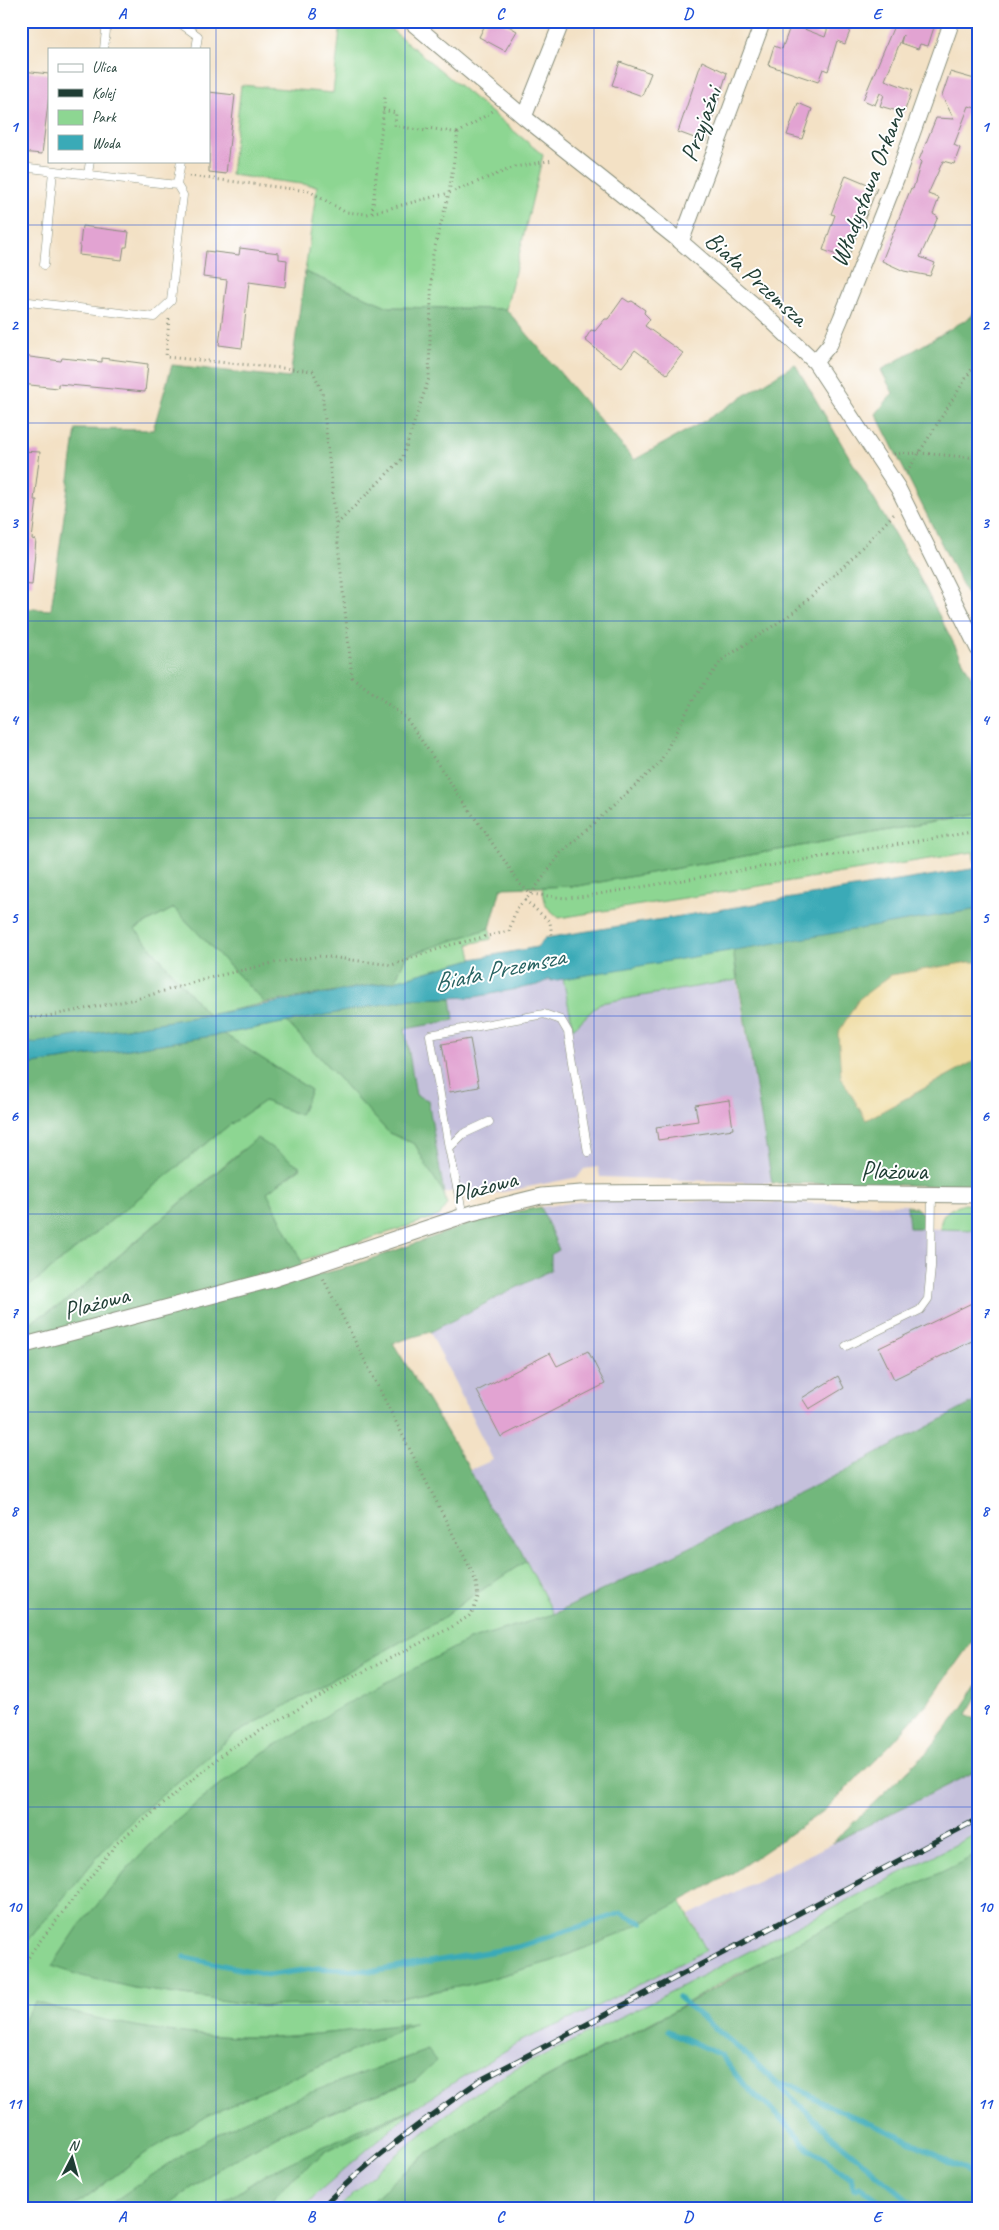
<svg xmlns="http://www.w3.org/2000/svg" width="999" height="2230" font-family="Caveat,sans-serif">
	<rect width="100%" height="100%" fill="#fff"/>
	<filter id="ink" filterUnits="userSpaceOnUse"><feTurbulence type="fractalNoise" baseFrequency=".02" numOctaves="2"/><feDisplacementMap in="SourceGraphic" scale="10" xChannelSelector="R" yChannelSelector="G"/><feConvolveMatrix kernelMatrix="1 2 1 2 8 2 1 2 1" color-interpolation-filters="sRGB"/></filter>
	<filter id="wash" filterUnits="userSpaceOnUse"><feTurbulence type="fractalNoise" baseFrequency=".0096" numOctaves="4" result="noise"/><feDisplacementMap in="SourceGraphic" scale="20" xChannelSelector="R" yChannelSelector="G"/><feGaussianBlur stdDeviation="1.12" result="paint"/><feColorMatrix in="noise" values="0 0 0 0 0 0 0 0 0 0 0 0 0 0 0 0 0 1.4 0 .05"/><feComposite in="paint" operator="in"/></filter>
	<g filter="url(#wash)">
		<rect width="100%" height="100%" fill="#f3e1c5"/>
		<path fill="#c4c0db" d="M 563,978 L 573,1029 L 600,1003 L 737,980 L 772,1183 L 600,1177 L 598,1167 L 584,1169 L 578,1177 L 477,1197 L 465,1189 L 444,1193 L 428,1100 L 416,1095 L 405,1029 L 454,1020 L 451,998 L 475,997 L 538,985 L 550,979 L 551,981 Z
			M 599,1199 L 907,1205 L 910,1228 L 978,1230 L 978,1400 L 837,1475 L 554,1614 L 517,1543 L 488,1506 L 470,1470 L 493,1460 L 430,1332 L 551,1270 L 551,1254 L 559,1250 L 541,1207 Z
			M 978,1770 L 978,1833 L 653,2001 L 502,2076 L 464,2101 L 429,2128 L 370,2177 L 338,2209 L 303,2209 L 316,2194 L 415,2108 L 459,2079 L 521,2041 L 584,2013 L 706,1950 L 689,1915 Z"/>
		<path fill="#8dd692" stroke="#568a63" d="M 341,21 L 381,21 L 543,155 L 506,309 L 389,307 L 305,272 L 317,186 L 231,175 L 241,85 L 333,93 Z
			M 978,814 L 978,868 L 976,869 L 973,852 L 559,918 L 546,906 L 542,887 L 578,886 Z
			M 174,908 L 265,1003 L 208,1015 L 135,929 Z
			M 490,928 L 491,939 L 469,944 L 472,959 L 395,981 L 406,956 Z
			M 733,949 L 737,980 L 600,1003 L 573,1029 L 563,978 Z
			M 287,1022 L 389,1133 L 415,1144 C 425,1164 441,1183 447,1204 L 439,1216 L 301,1261 L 267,1192 L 301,1168 L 243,1149 L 65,1302 L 21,1328 L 21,1293 L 228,1126 L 264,1101 L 300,1115 L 311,1090 L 224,1034 Z
			M 964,1204 L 978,1205 L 978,1230 L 940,1229 C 941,1212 949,1209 964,1204 Z
			M 526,1561 L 554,1614 L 469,1640 L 264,1752 L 199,1801 L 146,1848 L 79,1926 L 52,1966 L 134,1988 L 261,2006 L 317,2005 L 396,1999 L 472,1984 L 552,1961 L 620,1934 L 680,1900 L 706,1950 L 584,2013 L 521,2041 L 459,2079 L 415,2108 L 316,2194 L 303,2209 L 265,2209 L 288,2182 L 328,2150 L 408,2111 L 266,2174 L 213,2209 L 162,2209 L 215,2171 L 277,2135 L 364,2099 L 415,2081 L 428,2050 L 328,2086 L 237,2124 L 171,2163 L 103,2209 L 70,2209 L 147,2152 L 209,2115 L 413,2024 C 356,2030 299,2038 242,2037 C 172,2036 101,2022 35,2002 L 21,2026 L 21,1949 L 103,1850 L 137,1816 L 235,1734 L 440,1620 L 465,1601 Z
			M 978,1833 L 978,1854 C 899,1896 817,1933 737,1974 C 707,1990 679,2009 648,2024 C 548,2076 444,2128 364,2209 L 338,2209 L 370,2177 L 429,2128 L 464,2101 L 502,2076 L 653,2001 Z"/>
		<path fill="#72b77c" stroke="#487a58" d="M 305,272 L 389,307 L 506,309 L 634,460 L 706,420 L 795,364 L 917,573 L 978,690 L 978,814 L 578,886 L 501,888 L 490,928 L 406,956 L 395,981 L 265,1003 L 174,908 L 135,929 L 208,1015 L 21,1045 L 21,608 L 51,610 L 76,429 L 153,430 L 172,365 L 290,378 Z
			M 978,302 L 978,616 L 876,414 L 893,393 L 881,370 L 972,316 Z
			M 978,909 L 978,962 L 891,975 L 866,1120 L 978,1059 L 978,1186 L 772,1183 L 733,949 Z
			M 451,998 L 454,1020 L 405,1029 L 416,1095 L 428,1100 L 444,1193 L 427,1167 L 415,1144 L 389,1133 L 287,1022 L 411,999 Z
			M 224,1034 L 311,1090 L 300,1115 L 264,1101 L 228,1126 L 21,1293 L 21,1066 Z
			M 257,1138 L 301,1167 L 267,1192 L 309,1277 L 349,1267 L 489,1217 L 541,1207 L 559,1250 L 551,1254 L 551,1270 L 430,1332 L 393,1343 L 470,1470 L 488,1506 L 517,1543 L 526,1561 L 465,1601 L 440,1620 L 235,1734 L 137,1816 L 103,1850 L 21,1949 L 21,1328 L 65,1302 Z
			M 907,1206 L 915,1207 L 923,1214 L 924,1228 L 909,1228 Z
			M 978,1400 L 978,1633 L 930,1700 L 890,1745 L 825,1810 L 731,1874 L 620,1934 L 552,1961 L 472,1984 L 396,1999 L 317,2005 L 261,2006 L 134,1988 L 82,1976 L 52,1966 L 79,1926 L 146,1848 L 199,1801 L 264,1752 L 346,1704 L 469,1640 L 554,1614 L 837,1475 Z
			M 978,1684 L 978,1696 L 967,1714 L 978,1721 L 978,1770 L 832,1843 L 928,1751 L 963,1707 Z
			M 978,1854 L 978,2209 L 364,2209 C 445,2127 551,2075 652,2023 C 713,1990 773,1954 835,1923 C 882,1899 931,1878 978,1854 Z
			M 35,2002 C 101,2022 171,2035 241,2037 C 299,2039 357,2029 415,2023 L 209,2115 L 147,2152 L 70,2209 L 21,2209 L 21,2026 Z
			M 428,2050 L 436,2061 L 415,2081 L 364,2099 L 277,2135 L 215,2171 L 162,2209 L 103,2209 C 145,2180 192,2146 237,2124 C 299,2094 364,2073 428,2050 Z
			M 415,2108 L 328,2150 L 288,2182 L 265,2209 L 213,2209 L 266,2174 L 358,2130 Z"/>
		<path fill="#eeda9e" stroke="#868c69" d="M 969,962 L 978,962 L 978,1059 L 866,1120 L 841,1077 L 838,1033 L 859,999 L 891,975 Z"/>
		<path fill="#3aaab7" stroke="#2c7476" d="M 978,868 L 978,909 L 551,981 L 550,979 L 538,985 L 475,997 L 411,999 L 224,1034 L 21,1066 L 21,1045 L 208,1015 L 395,981 L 472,959 L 537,947 L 545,938 Z"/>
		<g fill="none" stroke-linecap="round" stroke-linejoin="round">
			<path stroke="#3aaab7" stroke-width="5.5" d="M 184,1957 L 269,1975 L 319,1968 L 377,1971 L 518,1947 L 621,1913 L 642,1923
				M 678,1997 L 749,2057 L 834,2138 L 918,2209
				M 668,2031 L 721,2055 L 743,2084 L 783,2120 L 804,2144 L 851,2178 L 854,2189 L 861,2187 L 890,2209
				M 777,2084 L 792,2085 L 829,2106 L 908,2140 L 978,2177"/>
		</g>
		<g id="blocks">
			<path fill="#e2a3d2" d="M 487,21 L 500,21 L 517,31 L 505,51 L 479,37 Z
				M 830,21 L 854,21 L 845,44 L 837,41 L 828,71 L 823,69 L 818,82 L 768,65 L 774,46 L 782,49 L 791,24 L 825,37 Z
				M 896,21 L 906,26 L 908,21 L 936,21 L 928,46 L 920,44 L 918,49 L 901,43 L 903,35 L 885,80 L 912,90 L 904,113 L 880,106 L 884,95 L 880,93 L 875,105 L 863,100 Z
				M 702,61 L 727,73 L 705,142 L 678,132 Z
				M 620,62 L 651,73 L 642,96 L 612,85 Z
				M 23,71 L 49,74 L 49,95 L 42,154 L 21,152 Z
				M 950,72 L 978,80 L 978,109 L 969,106 L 954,145 L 960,148 L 954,164 L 943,161 L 928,194 L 939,198 L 933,214 L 938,217 L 920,257 L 935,263 L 930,276 L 904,271 L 882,261 L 911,188 L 913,189 L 921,162 L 919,160 L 936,118 L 954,119 L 942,96 Z
				M 209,92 L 235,95 L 226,174 L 209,172 Z
				M 798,103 L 812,109 L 802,139 L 787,135 Z
				M 846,175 L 877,188 L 862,226 L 860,225 L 848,259 L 823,250 L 835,215 L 831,214 Z
				M 82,226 L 129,232 L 127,247 L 124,247 L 122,260 L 79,255 Z
				M 240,248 L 279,253 L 279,259 L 287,260 L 285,287 L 249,282 L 242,348 L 219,345 L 227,280 L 203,277 L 206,251 L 239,255 Z
				M 623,298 L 629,302 L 632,301 L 645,310 L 644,313 L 650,319 L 645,326 L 683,353 L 667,374 L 635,350 L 622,367 L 606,357 L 585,340 L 591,330 L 595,331 L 605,319 L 608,319 Z
				M 22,356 L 61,361 L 62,358 L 102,362 L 102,358 L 148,364 L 145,392 L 58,384 L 58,388 L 21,384 Z
				M 21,451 L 40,452 L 34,500 L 37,500 L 32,539 L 36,540 L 32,585 L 21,584 Z
				M 470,1039 L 479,1087 L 450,1092 L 442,1044 Z
				M 729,1100 L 733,1129 L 658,1140 L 656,1127 L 698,1121 L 695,1105 Z
				M 978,1300 L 978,1338 L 894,1379 L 879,1348 Z
				M 588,1351 L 605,1384 L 501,1437 L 477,1391 L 550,1353 L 557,1366 Z
				M 838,1376 L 844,1388 L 809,1409 L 802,1398 Z"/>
		</g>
	</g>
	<g filter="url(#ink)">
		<use href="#blocks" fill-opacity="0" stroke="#898f7c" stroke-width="1"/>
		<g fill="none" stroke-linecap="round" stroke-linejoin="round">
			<defs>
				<path id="service" d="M 177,21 L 198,36 L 196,49
					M 104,49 L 107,21
					M 21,167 L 177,185 L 183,195 L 171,301 L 154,317 L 21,301
					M 88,174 L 90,161
					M 177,185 L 181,161
					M 44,265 L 53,171
					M 449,1148 L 430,1035 L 544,1014 L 561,1020 L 568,1032 L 588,1152
					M 463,1216 L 449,1148 L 463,1134 L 489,1122
					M 846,1346 L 920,1310 L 928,1299 L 931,1267 L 932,1194"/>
				<path id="minor" d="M 410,21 L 524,117 L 681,242 L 761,311 L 815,362 L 898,488 L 978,649
					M 524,117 L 562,21
					M 681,242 L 763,21
					M 815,362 L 830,344 L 841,318 L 898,174 L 952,21
					M 21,1346 L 271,1280 L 472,1213 L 541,1196 L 581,1193 L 718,1192 L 978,1195"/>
			</defs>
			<use href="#service" stroke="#898f7c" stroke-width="9"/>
			<use href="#minor" stroke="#898f7c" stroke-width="17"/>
			<path stroke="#898f7c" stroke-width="3" stroke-dasharray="1 4" stroke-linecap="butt" d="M 383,110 L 396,113 L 395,126 L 427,131 L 428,128 L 458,133
				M 189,176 L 309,191 L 345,212 L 367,214 L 449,193 L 515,167 L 553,160
				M 372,213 L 385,97
				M 169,319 L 166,357 L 313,371 L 322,392 L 352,677 L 406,718 L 521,885 L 531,894 L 565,898 L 587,896 L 978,831
				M 894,454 L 919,453 L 978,458
				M 907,472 L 978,359
				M 337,524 L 402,459 L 429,378 L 432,258 L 449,193 L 458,133 L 493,111
				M 525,900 L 550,922 L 552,936
				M 21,1019 L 48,1016 L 136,999 L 213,977 L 273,963 L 321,956 L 392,965 L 450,945 L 509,931 L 516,909 L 531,894 L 561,853 L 659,764 L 694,698 L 722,660 L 794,612 L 846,564 L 895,513
				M 21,1970 L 33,1950 L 117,1843 L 229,1749 L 355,1676 L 450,1628 L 469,1616 L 474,1609 L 478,1597 L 476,1583 L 472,1572 L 323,1278"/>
			<use href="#service" stroke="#fff" stroke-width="8"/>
			<use href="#minor" stroke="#fff" stroke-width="15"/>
			<defs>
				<path id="rail" d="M 320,2209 C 370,2159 421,2122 479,2081 L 978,1819"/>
			</defs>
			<use href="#rail" stroke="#1f3d34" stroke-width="5.5"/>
			<use href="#rail" stroke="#fff" stroke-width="4" stroke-dasharray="11" stroke-linecap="butt"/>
		</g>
	</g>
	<path fill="none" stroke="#1d4ed8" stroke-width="1" stroke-opacity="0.55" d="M 216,21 L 216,2209M 405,21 L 405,2209M 594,21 L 594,2209M 783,21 L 783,2209M 21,225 L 978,225M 21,423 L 978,423M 21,621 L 978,621M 21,818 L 978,818M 21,1016 L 978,1016M 21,1214 L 978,1214M 21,1412 L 978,1412M 21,1609 L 978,1609M 21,1807 L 978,1807M 21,2005 L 978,2005"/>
	<g text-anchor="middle" stroke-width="4" stroke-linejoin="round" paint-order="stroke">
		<g font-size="25" fill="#1f3d34" stroke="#fff">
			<text transform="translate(700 124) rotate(-70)" y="9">Przyjaźni</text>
			<text transform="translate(867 186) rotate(-69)" y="9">Władysława Orkana</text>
			<text transform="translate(757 278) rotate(42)" y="9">Biała Przemsza</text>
			<text x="894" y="1179">Plażowa</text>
			<text transform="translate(484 1186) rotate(-15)" y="9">Plażowa</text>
			<text transform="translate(96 1302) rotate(-15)" y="9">Plażowa</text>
		</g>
		<g font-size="26" font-style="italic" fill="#286362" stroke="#fff">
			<text transform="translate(499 969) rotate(-12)" y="9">Biała Przemsza</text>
		</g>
	</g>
	<rect width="999" height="2230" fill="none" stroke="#fff" stroke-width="55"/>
	<rect x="48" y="48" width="162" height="115" fill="#ffffff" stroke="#a5b1ae"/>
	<rect x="58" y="64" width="25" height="8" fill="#ffffff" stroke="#a5b1ae"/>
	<text x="92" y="72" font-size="15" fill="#1f3d34">Ulica</text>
	<rect x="58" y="89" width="25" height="8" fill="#1f3d34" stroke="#a5b1ae"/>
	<text x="92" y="98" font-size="15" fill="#1f3d34">Kolej</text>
	<rect x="58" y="110" width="25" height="15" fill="#8dd692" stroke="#a5b1ae"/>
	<text x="92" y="122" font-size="15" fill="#1f3d34">Park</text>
	<rect x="58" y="135" width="25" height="15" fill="#3aaab7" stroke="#a5b1ae"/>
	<text x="92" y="148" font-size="15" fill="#1f3d34">Woda</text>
	<g transform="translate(72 2158) rotate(6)" stroke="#ffffff" stroke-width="4" paint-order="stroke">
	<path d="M0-4L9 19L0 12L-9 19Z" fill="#1f3d34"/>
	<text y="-8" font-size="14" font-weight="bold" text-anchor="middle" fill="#1f3d34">N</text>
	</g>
	<rect x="28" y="28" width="944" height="2174" fill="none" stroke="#1d4ed8" stroke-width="2"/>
	<g font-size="16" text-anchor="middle" font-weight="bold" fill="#1d4ed8">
		<text x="122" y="19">A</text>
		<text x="311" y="19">B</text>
		<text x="500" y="19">C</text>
		<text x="688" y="19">D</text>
		<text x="877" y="19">E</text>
		<text x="14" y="132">1</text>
		<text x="985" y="132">1</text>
		<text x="14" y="330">2</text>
		<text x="985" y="330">2</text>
		<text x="14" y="528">3</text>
		<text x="985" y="528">3</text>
		<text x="14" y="725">4</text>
		<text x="985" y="725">4</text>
		<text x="14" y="923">5</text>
		<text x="985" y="923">5</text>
		<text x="14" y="1121">6</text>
		<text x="985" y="1121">6</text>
		<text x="14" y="1318">7</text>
		<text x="985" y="1318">7</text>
		<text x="14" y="1516">8</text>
		<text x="985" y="1516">8</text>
		<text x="14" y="1714">9</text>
		<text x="985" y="1714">9</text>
		<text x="14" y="1912">10</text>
		<text x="985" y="1912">10</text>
		<text x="14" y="2109">11</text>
		<text x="985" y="2109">11</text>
		<text x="122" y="2222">A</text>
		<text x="311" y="2222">B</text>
		<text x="500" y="2222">C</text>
		<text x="688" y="2222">D</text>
		<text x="877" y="2222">E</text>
	</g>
</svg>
